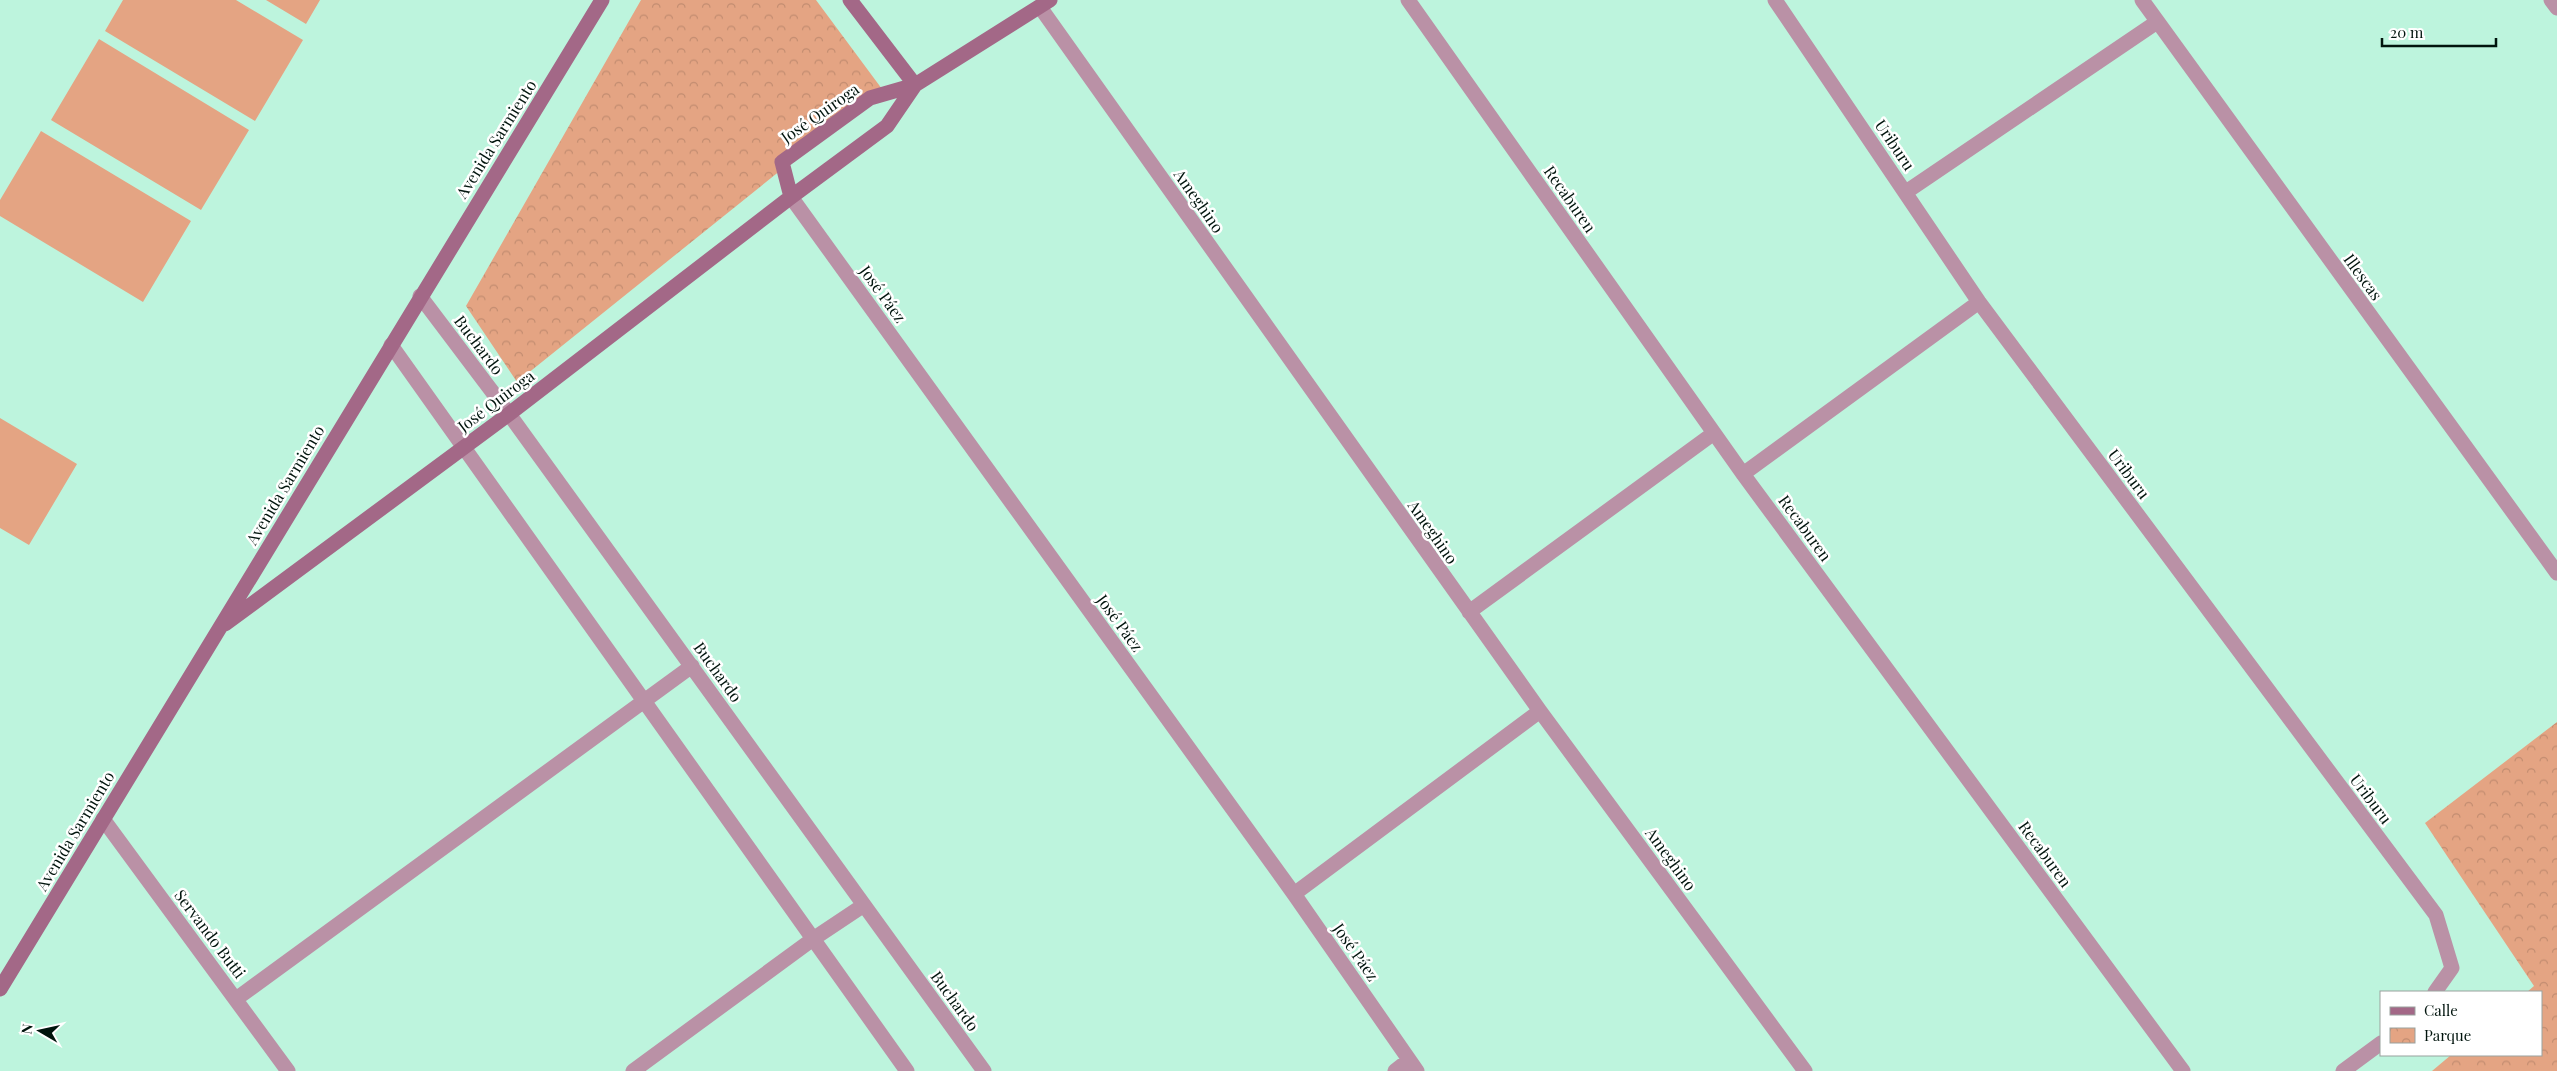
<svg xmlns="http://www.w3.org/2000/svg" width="2557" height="1071" font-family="'Playfair Display',serif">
	<defs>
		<pattern id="park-crowns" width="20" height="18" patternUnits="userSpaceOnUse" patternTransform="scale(1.25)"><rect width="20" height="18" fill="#e4a483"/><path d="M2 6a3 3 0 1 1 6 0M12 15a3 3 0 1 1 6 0" fill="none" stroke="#c28c70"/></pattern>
	</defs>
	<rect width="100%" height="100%" fill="#bdf4dd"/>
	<path fill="#e4a483" d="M 123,0 L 236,0 L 303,40 L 255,121 L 105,31 Z
		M 266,0 L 320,0 L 306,24 Z
		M 99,39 L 249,130 L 201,210 L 51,120 Z
		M 41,131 L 191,221 L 143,302 L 0,216 L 0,200 Z
		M 0,418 L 77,464 L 29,545 L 0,528 Z"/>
	<path fill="url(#park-crowns)" d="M 641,0 L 816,0 L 882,89 L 517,382 L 466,306 Z
		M 2557,722 L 2557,1071 L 2432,1071 L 2451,1055 L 2541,1055 L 2541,992 L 2527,992 L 2534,986 L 2425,823 Z"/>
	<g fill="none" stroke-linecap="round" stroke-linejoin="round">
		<path stroke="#ba91a6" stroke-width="15" d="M 1408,0 L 1743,474 L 2183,1071
			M 1775,0 L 1979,302 L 2436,915 L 2452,968 L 2435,992
			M 2142,0 L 2557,573
			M 2551,0 L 2557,8
			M 1040,7 L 1540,711 L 1805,1071
			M 1906,192 L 2157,22
			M 791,197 L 1294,894 L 1417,1071
			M 420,296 L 509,414 L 984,1071
			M 391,345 L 907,1071
			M 1743,474 L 1979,302
			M 1469,612 L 1714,433
			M 103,819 L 288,1071
			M 1294,894 L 1540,711
			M 236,999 L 692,666
			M 633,1071 L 813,939 L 864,905
			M 1395,1071 L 1409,1060
			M 2343,1071 L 2381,1043"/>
		<path stroke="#a36887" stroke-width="15" d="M 850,0 L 915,85
			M 791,197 L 782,162 L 870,98 L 915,85 L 1050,0
			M 225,624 L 509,414 L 791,197 L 887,126 L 915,85
			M 0,989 L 602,0"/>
	</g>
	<g text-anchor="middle" stroke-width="5" stroke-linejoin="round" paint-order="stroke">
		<g font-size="16" fill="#01140d" stroke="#fff">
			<text transform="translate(820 113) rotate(-35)" y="6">José Quiroga</text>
			<text transform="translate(496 139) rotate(-58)" y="6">Avenida Sarmiento</text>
			<text transform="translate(1895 145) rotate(56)" y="6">Uriburu</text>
			<text transform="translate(1570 199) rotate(55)" y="6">Recaburen</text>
			<text transform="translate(1199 201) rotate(55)" y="6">Ameghino</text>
			<text transform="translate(2363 277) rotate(54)" y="6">Illescas</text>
			<text transform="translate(883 294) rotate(54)" y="6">José Páez</text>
			<text transform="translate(479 345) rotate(53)" y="6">Buchardo</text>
			<text transform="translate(496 401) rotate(-37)" y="6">José Quiroga</text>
			<text transform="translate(2129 474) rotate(53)" y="6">Uriburu</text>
			<text transform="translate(285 485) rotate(-59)" y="6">Avenida Sarmiento</text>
			<text transform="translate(1805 528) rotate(54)" y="6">Recaburen</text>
			<text transform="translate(1433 532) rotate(55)" y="6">Ameghino</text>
			<text transform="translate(1120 623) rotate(54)" y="6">José Páez</text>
			<text transform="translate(718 672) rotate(54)" y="6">Buchardo</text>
			<text transform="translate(2371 799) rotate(53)" y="6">Uriburu</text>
			<text transform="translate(75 831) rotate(-59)" y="6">Avenida Sarmiento</text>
			<text transform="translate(2045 854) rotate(54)" y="6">Recaburen</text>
			<text transform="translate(1671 859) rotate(54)" y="6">Ameghino</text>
			<text transform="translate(210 934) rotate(53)" y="6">Servando Butti</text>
			<text transform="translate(1356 952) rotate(55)" y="6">José Páez</text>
			<text transform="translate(955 1001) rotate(54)" y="6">Buchardo</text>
		</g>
	</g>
	<rect x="2380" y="991" width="162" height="65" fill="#ffffff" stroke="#99a19e"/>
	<rect x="2390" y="1007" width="25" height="8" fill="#a36887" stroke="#99a19e"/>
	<text x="2424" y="1016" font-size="15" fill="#01140d">Calle</text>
	<rect x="2390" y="1028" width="25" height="15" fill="url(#park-crowns)" stroke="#99a19e"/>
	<text x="2424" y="1041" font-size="15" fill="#01140d">Parque</text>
	<g transform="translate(40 1031) rotate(279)" stroke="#ffffff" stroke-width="4" paint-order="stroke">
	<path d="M0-4L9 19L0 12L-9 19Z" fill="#01140d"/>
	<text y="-8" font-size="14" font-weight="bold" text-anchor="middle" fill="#01140d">N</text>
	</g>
	<path d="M2382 38v8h114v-8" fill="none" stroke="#01140d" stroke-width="2.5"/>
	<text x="2390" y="38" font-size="15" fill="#01140d" stroke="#ffffff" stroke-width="4" paint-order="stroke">20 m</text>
</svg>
